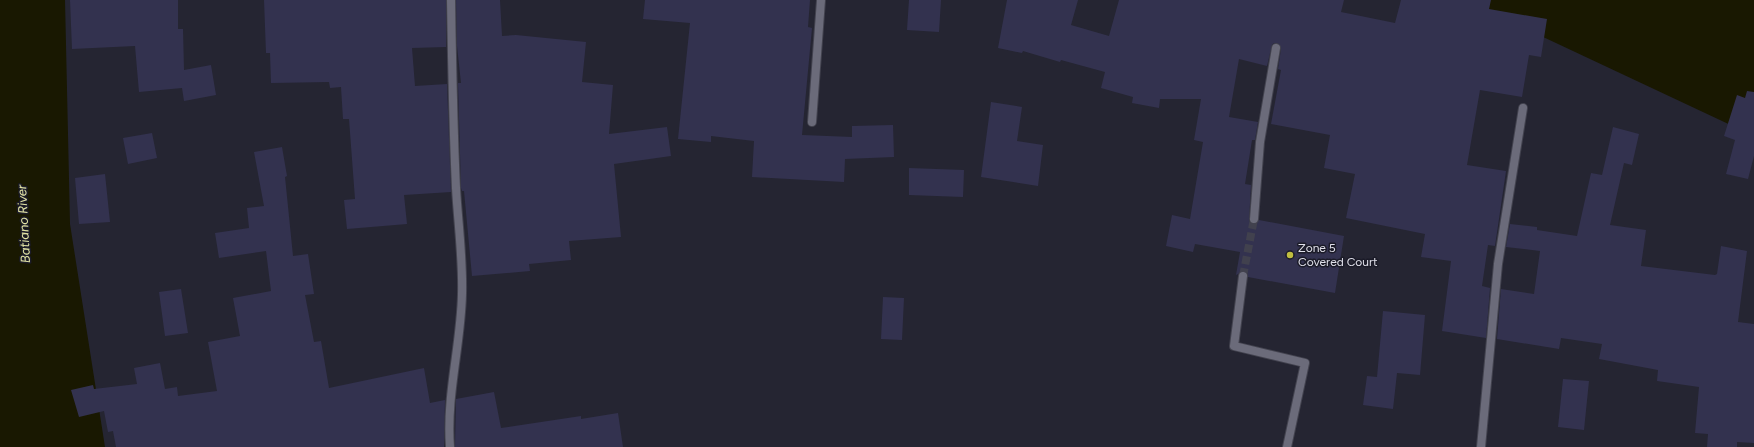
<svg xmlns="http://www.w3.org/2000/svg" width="1754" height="447" font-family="Figtree,sans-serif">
	<rect width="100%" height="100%" fill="#252532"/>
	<path fill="#191801" d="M 0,0 L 65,0 L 70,224 L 105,447 L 0,447 Z
		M 1464,0 L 1754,0 L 1754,136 L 1505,19 Z"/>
	<path fill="#33324f" d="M 70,0 L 178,0 L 178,29 L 183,29 L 184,70 L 211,65 L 216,95 L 184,101 L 182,88 L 139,92 L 135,46 L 72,49 Z
		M 264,0 L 446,0 L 446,47 L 412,48 L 415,86 L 447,84 L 451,192 L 404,195 L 407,224 L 347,229 L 344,200 L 355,199 L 349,119 L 343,119 L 341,87 L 330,88 L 329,82 L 271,83 L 270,53 L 266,53 Z
		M 456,0 L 500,0 L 502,36 L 516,35 L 586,42 L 582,82 L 613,85 L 609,134 L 667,127 L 671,156 L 614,164 L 621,237 L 569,241 L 571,260 L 529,264 L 530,271 L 472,276 L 464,191 L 462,191 L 461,188 L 458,83 L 461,83 L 457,46 Z
		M 645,0 L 810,0 L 808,27 L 812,28 L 802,135 L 852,137 L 852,126 L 893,125 L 894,157 L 845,159 L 844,182 L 752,177 L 754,141 L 711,136 L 711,142 L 678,139 L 690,23 L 643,19 Z
		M 909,0 L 941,0 L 939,32 L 907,30 Z
		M 1007,0 L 1078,0 L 1071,25 L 1109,36 L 1119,0 L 1344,0 L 1341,12 L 1395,23 L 1401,0 L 1491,0 L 1489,9 L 1547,19 L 1541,57 L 1529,55 L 1522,97 L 1480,90 L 1467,165 L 1506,171 L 1495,246 L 1488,245 L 1482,286 L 1490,288 L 1486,338 L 1442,331 L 1451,261 L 1421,257 L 1425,234 L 1346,218 L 1355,174 L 1324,168 L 1330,135 L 1271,124 L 1281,70 L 1278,69 L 1281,49 L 1279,44 L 1274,43 L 1272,45 L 1267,66 L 1239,59 L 1229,117 L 1258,122 L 1255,140 L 1252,140 L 1245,184 L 1251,185 L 1249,221 L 1253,224 L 1259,220 L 1344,236 L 1335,293 L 1248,277 L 1248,274 L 1244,271 L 1236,275 L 1240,252 L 1195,244 L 1193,252 L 1166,246 L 1172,215 L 1190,219 L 1203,142 L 1194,140 L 1201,99 L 1160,99 L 1159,108 L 1132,103 L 1133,97 L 1101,88 L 1105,72 L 1061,60 L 1060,62 L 1023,51 L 1022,53 L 998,48 Z
		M 1747,91 L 1754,92 L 1754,156 L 1748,179 L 1726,174 L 1735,140 L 1724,136 L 1737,95 L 1745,98 Z
		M 991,102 L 1022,107 L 1017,141 L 1043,145 L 1038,186 L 981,177 Z
		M 1613,127 L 1639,134 L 1632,165 L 1624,163 L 1610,225 L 1646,230 L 1641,266 L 1715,275 L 1717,274 L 1721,246 L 1747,251 L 1738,322 L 1754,324 L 1754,443 L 1737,442 L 1737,447 L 1707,447 L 1708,434 L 1695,433 L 1699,387 L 1657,381 L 1658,370 L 1599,359 L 1602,344 L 1561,338 L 1559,349 L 1497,339 L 1501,289 L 1534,294 L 1540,251 L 1506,247 L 1510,224 L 1537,227 L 1537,230 L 1577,236 L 1591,173 L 1602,175 Z
		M 152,133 L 157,158 L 128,164 L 123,138 Z
		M 282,147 L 287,176 L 285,177 L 293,256 L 308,254 L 314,294 L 305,295 L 314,342 L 321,341 L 329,388 L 424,368 L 430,403 L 445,400 L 444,447 L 116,447 L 113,431 L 108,432 L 104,411 L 79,417 L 71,390 L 93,385 L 94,389 L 137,384 L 134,368 L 160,363 L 165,389 L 177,387 L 178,396 L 217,391 L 208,342 L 240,336 L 233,298 L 271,291 L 266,251 L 219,258 L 215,233 L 249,228 L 247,208 L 264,206 L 254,152 Z
		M 909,168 L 964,170 L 963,197 L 909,195 Z
		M 105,174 L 110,222 L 79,224 L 75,178 Z
		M 181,289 L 188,333 L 165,336 L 159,292 Z
		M 883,297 L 904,298 L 902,340 L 881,339 Z
		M 1383,311 L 1425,315 L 1420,375 L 1397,373 L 1393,409 L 1363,405 L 1367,376 L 1377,377 Z
		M 1563,379 L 1589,381 L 1584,430 L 1558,427 Z
		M 494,392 L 501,428 L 581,416 L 581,419 L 618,413 L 623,447 L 455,447 L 456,399 Z"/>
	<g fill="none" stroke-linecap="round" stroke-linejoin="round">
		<path stroke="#41414e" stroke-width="8" stroke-dasharray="8 4" stroke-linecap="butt" d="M 1243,276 L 1254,219"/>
		<defs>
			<path id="minor" d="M 812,122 L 821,0
				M 1254,219 L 1260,142 L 1276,48
				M 1243,276 L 1234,346 L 1305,363 L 1287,447
				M 450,447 C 446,395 461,345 462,294 C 463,258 458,223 456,188 C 453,125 452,63 451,0
				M 1481,447 L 1498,264 L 1523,108"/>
		</defs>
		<use href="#minor" stroke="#43434f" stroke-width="10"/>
		<use href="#minor" stroke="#6b6b7a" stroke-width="8"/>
	</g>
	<circle fill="#c0be40" stroke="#1b1b28" stroke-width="1.5" cx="1290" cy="255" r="4"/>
	<g text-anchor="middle" stroke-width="3" stroke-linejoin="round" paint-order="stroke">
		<g font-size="12" fill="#e0e0ea" stroke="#1b1b28" text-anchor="start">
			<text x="1298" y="252">Zone 5<tspan x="1298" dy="14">Covered Court</tspan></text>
		</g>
		<g font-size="13" font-style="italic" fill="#e3e4a5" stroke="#1b1b28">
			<text transform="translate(23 224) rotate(-93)" y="5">Batiano River</text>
		</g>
	</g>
</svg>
